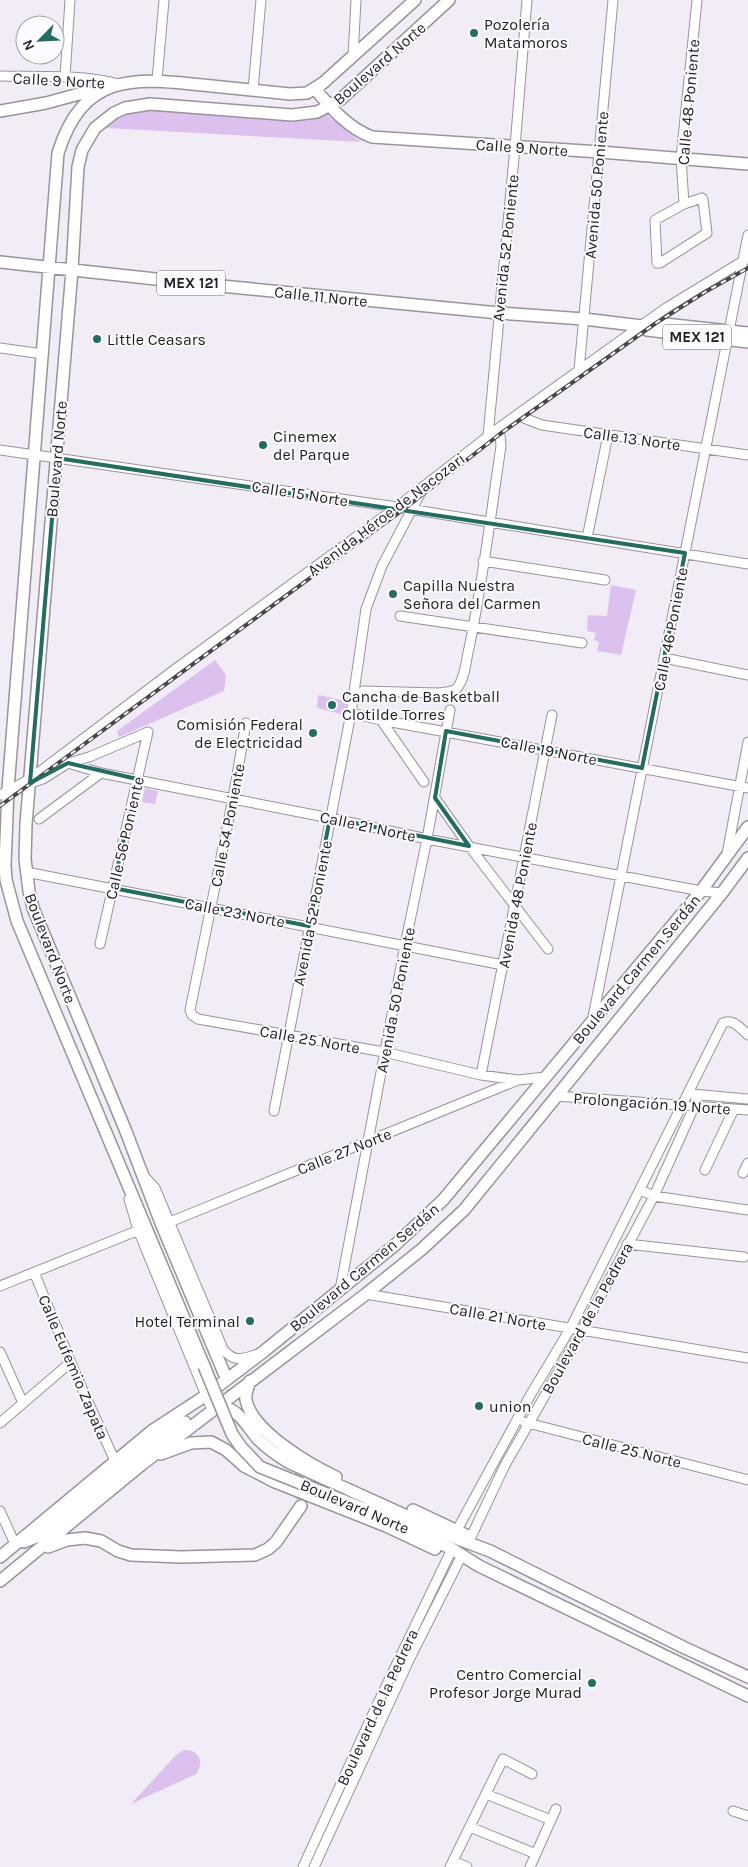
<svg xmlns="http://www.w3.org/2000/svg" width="748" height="1867" font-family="Karla,sans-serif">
	<rect width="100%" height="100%" fill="#f2ecf6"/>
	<path fill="#dcc0ee" d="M 150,108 L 289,119 L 314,118 L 327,115 L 361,142 L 106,128 C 121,114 130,111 150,108 Z
		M 611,585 L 636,590 L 621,655 L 597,651 L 599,642 L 594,640 L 596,633 L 587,631 L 588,615 L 607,616 Z
		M 215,660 L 226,675 L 224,691 L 119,737 L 117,731 Z
		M 318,695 L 346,701 L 345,715 L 317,708 Z
		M 145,788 L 158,791 L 155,804 L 142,802 Z
		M 184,1750 C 198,1749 205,1762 196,1774 L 131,1804 L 176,1755 Z"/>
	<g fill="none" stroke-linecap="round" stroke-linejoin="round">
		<path stroke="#c8c3cb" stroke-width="11" stroke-dasharray="11 5.5" stroke-linecap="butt" d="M 224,1373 L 237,1401
			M 296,1473 L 302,1487 L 301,1506"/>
		<defs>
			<path id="minor" d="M 353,57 L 356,0
				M 0,76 C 40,77 80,74 119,84
				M 65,77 L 70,0
				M 157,80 L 164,0
				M 253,90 L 261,0
				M 702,198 L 703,200 L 707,233 L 660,263 L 657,263 L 655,220 L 684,204 Z
				M 684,204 L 681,158 L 697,0
				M 0,348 L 43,354
				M 579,370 L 613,0
				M 521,413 L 524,418 L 542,425 L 748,455
				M 488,436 L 515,147 L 527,0
				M 0,450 L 397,507 L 748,564
				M 587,538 L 608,435
				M 483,561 L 605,580
				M 400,616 L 582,643
				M 664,658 L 748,675
				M 363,691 L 438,693 C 444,692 452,693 457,688 C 465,679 466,660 469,648 C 483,581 491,513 501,446 L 500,434 L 496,430
				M 351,713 L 381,720 L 748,788
				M 381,720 L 424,782
				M 246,723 L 233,798 L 190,1010 L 192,1015 L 198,1019 L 384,1052 L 481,1075 L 518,1080 L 546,1077
				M 68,763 L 101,773 L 330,818 L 427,839 L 701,891 L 722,893
				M 27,784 L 43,779 L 68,763 L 89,757 L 148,732
				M 0,795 L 30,779 L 174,670 L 397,507 L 496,430 L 666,308 L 748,258
				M 435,798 L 469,846 L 548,949
				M 39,819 L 101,773
				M 727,854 L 748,742
				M 26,872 L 503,965
				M 100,944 L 148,732
				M 592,1022 L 748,235
				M 481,1075 L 552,715
				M 692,1094 L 748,1099
				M 556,1096 L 748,1110
				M 274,1111 L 351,713 L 366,609 L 382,566 L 421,492
				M 705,1170 L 734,1109
				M 743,1173 L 748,1163
				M 145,1177 L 155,1188 L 223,1349 C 234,1363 242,1359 258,1354
				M 640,1190 L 654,1196 L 748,1210
				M 129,1199 L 138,1230 L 212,1410
				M 170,1222 L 518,1080
				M 627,1244 L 744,1257
				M 34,1272 L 76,1375 L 115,1461
				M 0,1286 L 144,1228
				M 340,1290 L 405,945 L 427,839 L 450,710
				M 366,1294 L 748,1358
				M 0,1352 L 23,1403
				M 524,1422 L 748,1480
				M 0,1423 L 71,1362
				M 0,1511 L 15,1544
				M 457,1530 L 531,1394 L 570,1329 L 723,1023 C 733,1018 741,1029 748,1035
				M 471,1537 L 505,1465 L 582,1331 L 654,1196 L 694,1107 L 697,1095
				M 486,1794 L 551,1820
				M 733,1811 L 748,1816
				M 470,1827 L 536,1854
				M 453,1861 L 467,1867
				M 303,1867 L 376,1707 L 452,1549
				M 314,1867 L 409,1660 L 462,1555
				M 450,1867 L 503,1759 L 532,1774
				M 530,1867 L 556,1809"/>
			<path id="major" d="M 315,89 C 331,108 348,128 372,137 L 600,152 L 748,164
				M 0,111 L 46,103 L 79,94 L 100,92
				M 0,262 L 201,284 L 499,313 L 584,319 L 642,326 L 656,323 L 748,333
				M 642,326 L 647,330 L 748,342
				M 204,1366 L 17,921 L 6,880 L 5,865 L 8,789 L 58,153 C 83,74 132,77 202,85 C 232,88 261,91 290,94 L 307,93 L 323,83 L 415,0
				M 224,1373 L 161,1223 L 125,1129 L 33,908 L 29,891 L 25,859 L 26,824 L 72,270 L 78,167 L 82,150 L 95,128 L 114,113 L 125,108 L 150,104 L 292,115 L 317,112 L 341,99 L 449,0
				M 250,1381 C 248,1387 245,1394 246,1400 C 252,1431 310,1465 336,1477
				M 227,1408 C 241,1413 248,1428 258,1439 C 268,1449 278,1456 290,1463 L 453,1537 L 490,1551 L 685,1648 L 748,1677
				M 161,1454 L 191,1443 L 211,1442 L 226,1450 L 244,1466 L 275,1482 L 386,1526 L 435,1549
				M 342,1500 L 392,1520 L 452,1549 L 479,1566 L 748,1696
				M 413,1510 L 470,1537
				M 24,1542 L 36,1537 L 52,1527 L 156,1441 L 185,1422
				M 48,1547 L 67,1540 L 85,1538 L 101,1541 L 118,1551 L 131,1555 L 181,1557 L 255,1555 L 268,1549 L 276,1542 L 301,1506
				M 0,1557 L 153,1430 L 205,1396 L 263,1352 L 395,1245 L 443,1200 L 701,891 L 748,827
				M 0,1581 L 141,1465 L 366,1294 L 422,1249 L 464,1210 L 722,893 L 748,858"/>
		</defs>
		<use href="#minor" stroke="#99939c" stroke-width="11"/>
		<use href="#major" stroke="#99939c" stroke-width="14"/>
		<use href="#minor" stroke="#fff" stroke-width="9"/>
		<use href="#major" stroke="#fff" stroke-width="11"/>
		<defs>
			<path id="rail" d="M 0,806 L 404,509 L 500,434 L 656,323 L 705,292 L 748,268"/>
		</defs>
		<use href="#rail" stroke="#49464a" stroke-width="4"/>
		<use href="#rail" stroke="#fdfbff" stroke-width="2" stroke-dasharray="5.5" stroke-linecap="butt"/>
		<defs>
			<path id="major-bridge" d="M 204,1366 L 232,1434 L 241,1447 L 260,1467 L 342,1500"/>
		</defs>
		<use href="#major-bridge" stroke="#99939c" stroke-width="14" stroke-linecap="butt"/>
		<use href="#major-bridge" stroke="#fff" stroke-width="11"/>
	</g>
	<path fill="none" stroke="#246b61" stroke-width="4" stroke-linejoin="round" d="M 57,458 L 685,553 L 642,768 L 446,731 L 435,798 L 469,846 L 330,818 L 309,926 L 113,888 L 137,779 L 68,763 L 30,783 Z"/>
	<g fill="#246b61" stroke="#fdfbff" stroke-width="2">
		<circle cx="474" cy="33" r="5"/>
		<circle cx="97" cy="339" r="5"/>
		<circle cx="263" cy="445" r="5"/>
		<circle cx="393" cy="594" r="5"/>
		<circle cx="332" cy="705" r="5"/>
		<circle cx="313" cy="733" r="5"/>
		<circle cx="250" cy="1321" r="5"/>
		<circle cx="479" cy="1406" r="5"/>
		<circle cx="592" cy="1683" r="5"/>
	</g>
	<g text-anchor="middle" stroke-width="4" stroke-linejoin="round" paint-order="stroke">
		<g fill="#fdfbff" stroke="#626064" stroke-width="1">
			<rect x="157" y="270.5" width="68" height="25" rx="4"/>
			<rect x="663" y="324.5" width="68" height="25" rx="4"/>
		</g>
		<g font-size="15" font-weight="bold" fill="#201e21">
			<text x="191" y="288">MEX 121</text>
			<text x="697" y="342">MEX 121</text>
		</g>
		<g font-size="16" fill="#201e21" stroke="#fdfbff" text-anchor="start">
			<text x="484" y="30">Pozolería<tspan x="484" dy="18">Matamoros</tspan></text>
			<text x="107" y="345">Little Ceasars</text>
			<text x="273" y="442">Cinemex<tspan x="273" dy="18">del Parque</tspan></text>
			<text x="403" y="591">Capilla Nuestra<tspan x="403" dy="18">Señora del Carmen</tspan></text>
			<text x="342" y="702">Cancha de Basketball<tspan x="342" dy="18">Clotilde Torres</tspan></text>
			<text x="303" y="730" text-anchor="end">Comisión Federal<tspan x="303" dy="18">de Electricidad</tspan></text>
			<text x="240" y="1327" text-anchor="end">Hotel Terminal</text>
			<text x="489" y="1412">union</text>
			<text x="582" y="1680" text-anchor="end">Centro Comercial<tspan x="582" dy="18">Profesor Jorge Murad</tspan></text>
		</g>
		<g font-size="16" fill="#201e21" stroke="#fdfbff">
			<text transform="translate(379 63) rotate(-41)" y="6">Boulevard Norte</text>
			<text transform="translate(59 80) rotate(3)" y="6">Calle 9 Norte</text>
			<text transform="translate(688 102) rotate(-85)" y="6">Calle 48 Poniente</text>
			<text transform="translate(522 147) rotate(4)" y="6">Calle 9 Norte</text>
			<text transform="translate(596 185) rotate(-85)" y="6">Avenida 50 Poniente</text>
			<text transform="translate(505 248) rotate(-84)" y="6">Avenida 52 Poniente</text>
			<text transform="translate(321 296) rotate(6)" y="6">Calle 11 Norte</text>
			<text transform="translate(632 438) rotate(8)" y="6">Calle 13 Norte</text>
			<text transform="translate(56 459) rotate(-85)" y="6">Boulevard Norte</text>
			<text transform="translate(300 493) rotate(9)" y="6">Calle 15 Norte</text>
			<text transform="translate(386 514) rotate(-37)" y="6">Avenida Héroe de Nacozari</text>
			<text transform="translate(670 629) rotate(-79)" y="6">Calle 46 Poniente</text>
			<text transform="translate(549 750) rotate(11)" y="6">Calle 19 Norte</text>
			<text transform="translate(227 825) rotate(-79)" y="6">Calle 54 Poniente</text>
			<text transform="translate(368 826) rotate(12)" y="6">Calle 21 Norte</text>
			<text transform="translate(124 838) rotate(-77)" y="6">Calle 56 Poniente</text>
			<text transform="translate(517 895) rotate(-79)" y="6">Avenida 48 Poniente</text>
			<text transform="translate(235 912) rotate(11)" y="6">Calle 23 Norte</text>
			<text transform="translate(312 913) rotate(-79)" y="6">Avenida 52 Poniente</text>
			<text transform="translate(51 948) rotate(69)" y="6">Boulevard Norte</text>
			<text transform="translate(636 969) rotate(-50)" y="6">Boulevard Carmen Serdán</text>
			<text transform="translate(395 1000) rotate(-79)" y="6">Avenida 50 Poniente</text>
			<text transform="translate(310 1039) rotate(10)" y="6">Calle 25 Norte</text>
			<text transform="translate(652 1103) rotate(4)" y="6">Prolongación 19 Norte</text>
			<text transform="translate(344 1151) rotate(-22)" y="6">Calle 27 Norte</text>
			<text transform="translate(364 1267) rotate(-40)" y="6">Boulevard Carmen Serdán</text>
			<text transform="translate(498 1316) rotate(10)" y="6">Calle 21 Norte</text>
			<text transform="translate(587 1318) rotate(-61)" y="6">Boulevard de la Pedrera</text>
			<text transform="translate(74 1367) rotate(67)" y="6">Calle Eufemio Zapata</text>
			<text transform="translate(632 1450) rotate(14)" y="6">Calle 25 Norte</text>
			<text transform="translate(355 1506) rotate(23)" y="6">Boulevard Norte</text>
			<text transform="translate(377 1707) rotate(-65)" y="6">Boulevard de la Pedrera</text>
		</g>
	</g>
	<g transform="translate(40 40) rotate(246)"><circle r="24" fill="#fdfbff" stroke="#a5a3a6"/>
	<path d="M0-4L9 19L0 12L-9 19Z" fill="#246b61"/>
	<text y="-8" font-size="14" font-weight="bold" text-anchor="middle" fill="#201e21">N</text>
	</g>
</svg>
